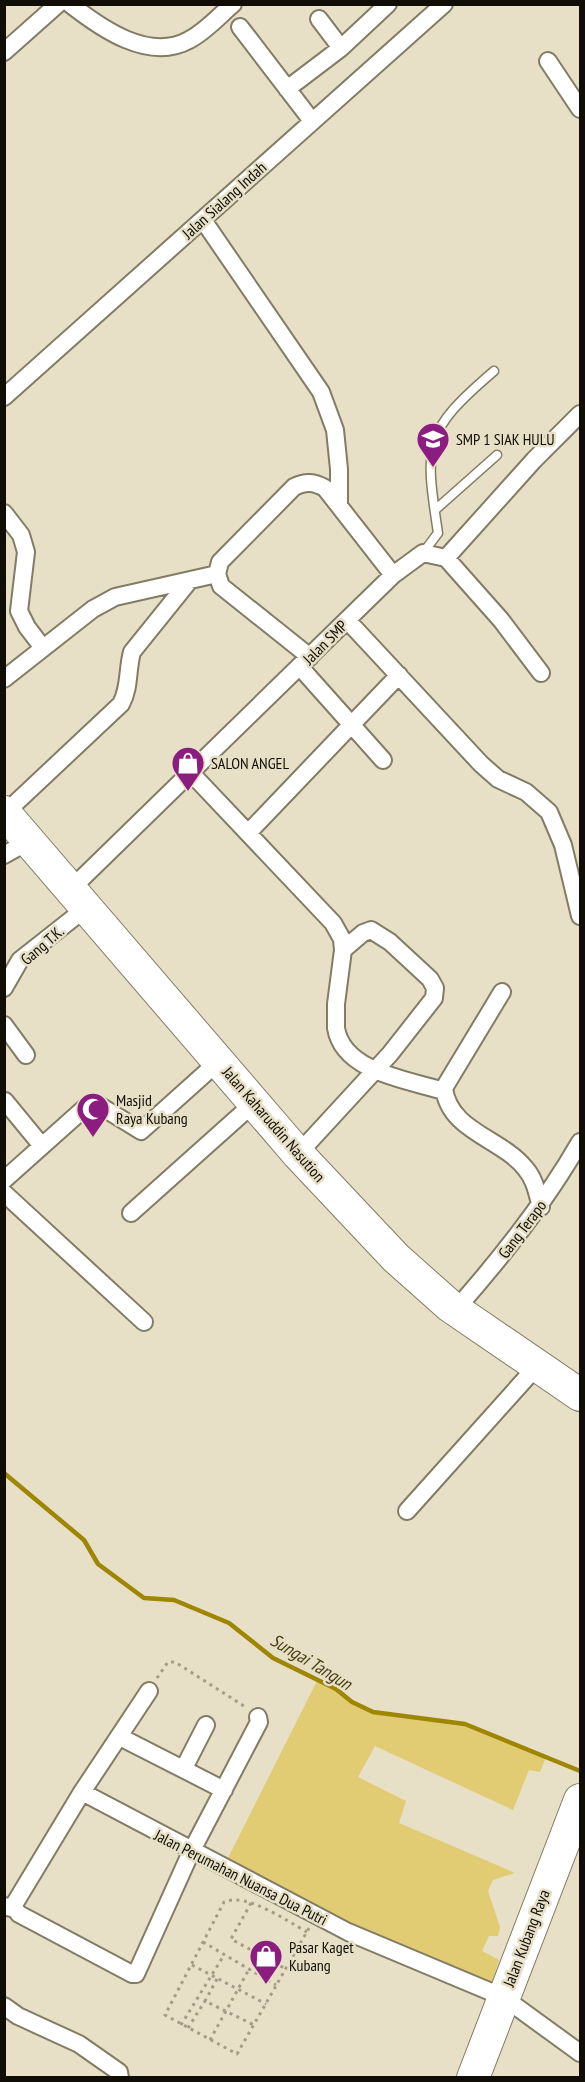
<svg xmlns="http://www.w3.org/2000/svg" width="585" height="2082" font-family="'PT Sans Narrow',sans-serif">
	<rect width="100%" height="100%" fill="#e7e0c6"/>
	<path fill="#e1cb73" d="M 317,1681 L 336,1689 L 352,1702 L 373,1712 L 465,1724 L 546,1757 L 540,1772 L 529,1770 L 513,1810 L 375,1746 L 358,1777 L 406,1801 L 399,1823 L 515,1873 L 493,1880 L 488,1891 L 500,1927 L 498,1936 L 489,1936 L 482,1951 L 499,1960 L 492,1983 C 400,1950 313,1907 226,1862 Z"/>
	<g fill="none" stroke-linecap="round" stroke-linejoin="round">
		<path stroke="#9e8602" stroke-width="4.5" d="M 4,1473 L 84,1540 L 98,1564 L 144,1598 L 174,1600 L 229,1623 L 273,1658 L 336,1689 L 352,1702 L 373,1712 L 465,1724 L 580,1771"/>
		<defs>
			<path id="lane" d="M 435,510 L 497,455
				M 423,553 L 438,533 C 424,443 424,431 494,371"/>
			<path id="street" d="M 70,4 C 102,29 149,62 189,40 C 205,32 219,16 233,4
				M 319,19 L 341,48
				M 240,27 L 312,121
				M 4,52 L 58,4
				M 548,61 L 580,109
				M 287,89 L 341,48 L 388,4
				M 203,220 L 321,392 L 335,430 L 339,469 L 339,505
				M 4,397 L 444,4
				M 4,513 L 21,535 L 26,552 L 19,611 L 27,627 L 43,648
				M 446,558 L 501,620 L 541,673
				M 347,620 L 481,764 L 498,779 L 526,792 L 549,812 L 563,845 L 580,916
				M 310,657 L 221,586 L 217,574 L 220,562 L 294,487 C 306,481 314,482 325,488 L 393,575
				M 300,667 L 383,760
				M 4,679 L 93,609 L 115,597 L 217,574
				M 191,773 L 333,923 L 342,939 L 343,950 L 336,1004 L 336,1028 C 343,1072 408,1080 444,1091
				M 5,813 L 121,704 C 130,688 127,670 132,652 L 190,580
				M 248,833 L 399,675
				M 4,855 L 29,841
				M 71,889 L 393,575 L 423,553 L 446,558 L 534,460 L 580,414
				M 4,988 L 20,960 L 86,908
				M 502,992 L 444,1088 C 449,1131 501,1138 525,1168 C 535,1179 537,1193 541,1207
				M 4,1025 L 26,1055
				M 5,1101 L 42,1146
				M 298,1154 L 390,1054 L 434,998 L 435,988 L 430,979 L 390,942 L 371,930 L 363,933 L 343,950
				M 4,1180 L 88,1105 L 97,1104 L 141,1131 L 219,1061
				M 4,1193 L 144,1322
				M 131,1213 L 254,1103
				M 456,1309 C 503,1256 545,1203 580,1142
				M 407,1511 L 537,1366
				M 120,1737 L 224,1790
				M 184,1768 L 206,1725
				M 82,1792 L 348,1932 L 503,1997 L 580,2053
				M 4,1906 L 15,1909 L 19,1914 L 132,1974 L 136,1974 L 191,1852 L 259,1722 L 258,1717
				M 15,1909 L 15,1903 L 82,1792 L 149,1691
				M 4,2006 L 18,2016 L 79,2044 L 119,2072 L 120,2078"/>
			<path id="highway" d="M 4,812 L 298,1154 L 396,1258 L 450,1306 L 580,1395
				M 473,2078 L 580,1800"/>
		</defs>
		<use href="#lane" stroke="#827c65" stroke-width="11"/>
		<use href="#street" stroke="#827c65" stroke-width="20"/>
		<use href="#highway" stroke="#827c65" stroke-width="34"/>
		<path stroke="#a29c88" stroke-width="3" stroke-dasharray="3 4.5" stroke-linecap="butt" d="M 157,1678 L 168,1662 L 175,1662 L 247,1708
			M 251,1903 L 231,1939 L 286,1969
			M 307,1932 C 287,1921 246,1892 224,1902 L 165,2015 L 237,2054 L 309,1928
			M 203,1942 L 276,1985
			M 192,1965 L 266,2004
			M 217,1979 L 205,2001 L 254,2025
			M 181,2025 L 224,1955
			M 188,2028 L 205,2001
			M 210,2040 L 248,1971"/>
		<use href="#lane" stroke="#fff" stroke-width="8"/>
		<use href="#street" stroke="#fff" stroke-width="16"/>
		<use href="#highway" stroke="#fff" stroke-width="32"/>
	</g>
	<defs>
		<symbol id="school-pin" viewBox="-11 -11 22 30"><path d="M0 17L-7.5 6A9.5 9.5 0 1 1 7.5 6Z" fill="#8c1d80" stroke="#e7e0c6"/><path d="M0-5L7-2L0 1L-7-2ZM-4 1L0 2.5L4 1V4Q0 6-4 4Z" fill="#fff"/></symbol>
		<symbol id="shop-pin" viewBox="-11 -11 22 30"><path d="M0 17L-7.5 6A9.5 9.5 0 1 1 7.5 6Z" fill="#8c1d80" stroke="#e7e0c6"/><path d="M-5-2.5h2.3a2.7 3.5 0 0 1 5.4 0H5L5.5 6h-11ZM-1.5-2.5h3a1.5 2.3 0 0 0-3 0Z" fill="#fff"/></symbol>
		<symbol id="mosque-pin" viewBox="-11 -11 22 30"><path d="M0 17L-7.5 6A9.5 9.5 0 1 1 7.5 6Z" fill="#8c1d80" stroke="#e7e0c6"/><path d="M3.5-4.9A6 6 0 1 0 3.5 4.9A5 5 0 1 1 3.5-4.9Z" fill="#fff"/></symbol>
	</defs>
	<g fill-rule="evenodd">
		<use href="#school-pin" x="414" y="420" width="38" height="52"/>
		<use href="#shop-pin" x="169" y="744" width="38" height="52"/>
		<use href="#mosque-pin" x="74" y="1090" width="38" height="52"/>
		<use href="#shop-pin" x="247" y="1937" width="38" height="52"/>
	</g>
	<g text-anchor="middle" stroke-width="5" stroke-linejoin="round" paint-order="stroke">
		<g font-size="16" fill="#0f0d05" stroke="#e7e0c6">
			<text transform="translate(224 200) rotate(-42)" y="6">Jalan Sialang Indah</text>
			<text transform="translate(325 642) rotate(-45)" y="6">Jalan SMP</text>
			<text transform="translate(42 945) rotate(-41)" y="6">Gang T.K.</text>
			<text transform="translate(274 1124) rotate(49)" y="6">Jalan Kaharuddin Nasution</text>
			<text transform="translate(522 1229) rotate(-53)" y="6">Gang Terapo</text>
			<text transform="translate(241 1877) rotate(27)" y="6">Jalan Perumahan Nuansa Dua Putri</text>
			<text transform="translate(526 1938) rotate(-69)" y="6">Jalan Kubang Raya</text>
		</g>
		<g font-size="16" fill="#0f0d05" stroke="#e7e0c6" text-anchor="start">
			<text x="456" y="445">SMP 1 SIAK HULU</text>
			<text x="211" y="769">SALON ANGEL</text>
			<text x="116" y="1106">Masjid<tspan x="116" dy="18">Raya Kubang</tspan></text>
			<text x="289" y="1953">Pasar Kaget<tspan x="289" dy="18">Kubang</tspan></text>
		</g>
		<g font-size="18" font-style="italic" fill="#483e11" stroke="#e7e0c6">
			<text transform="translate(311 1662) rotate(31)" y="6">Sungai Tangun</text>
		</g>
	</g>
	<rect width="585" height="2082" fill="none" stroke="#0f0d05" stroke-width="12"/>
</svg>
